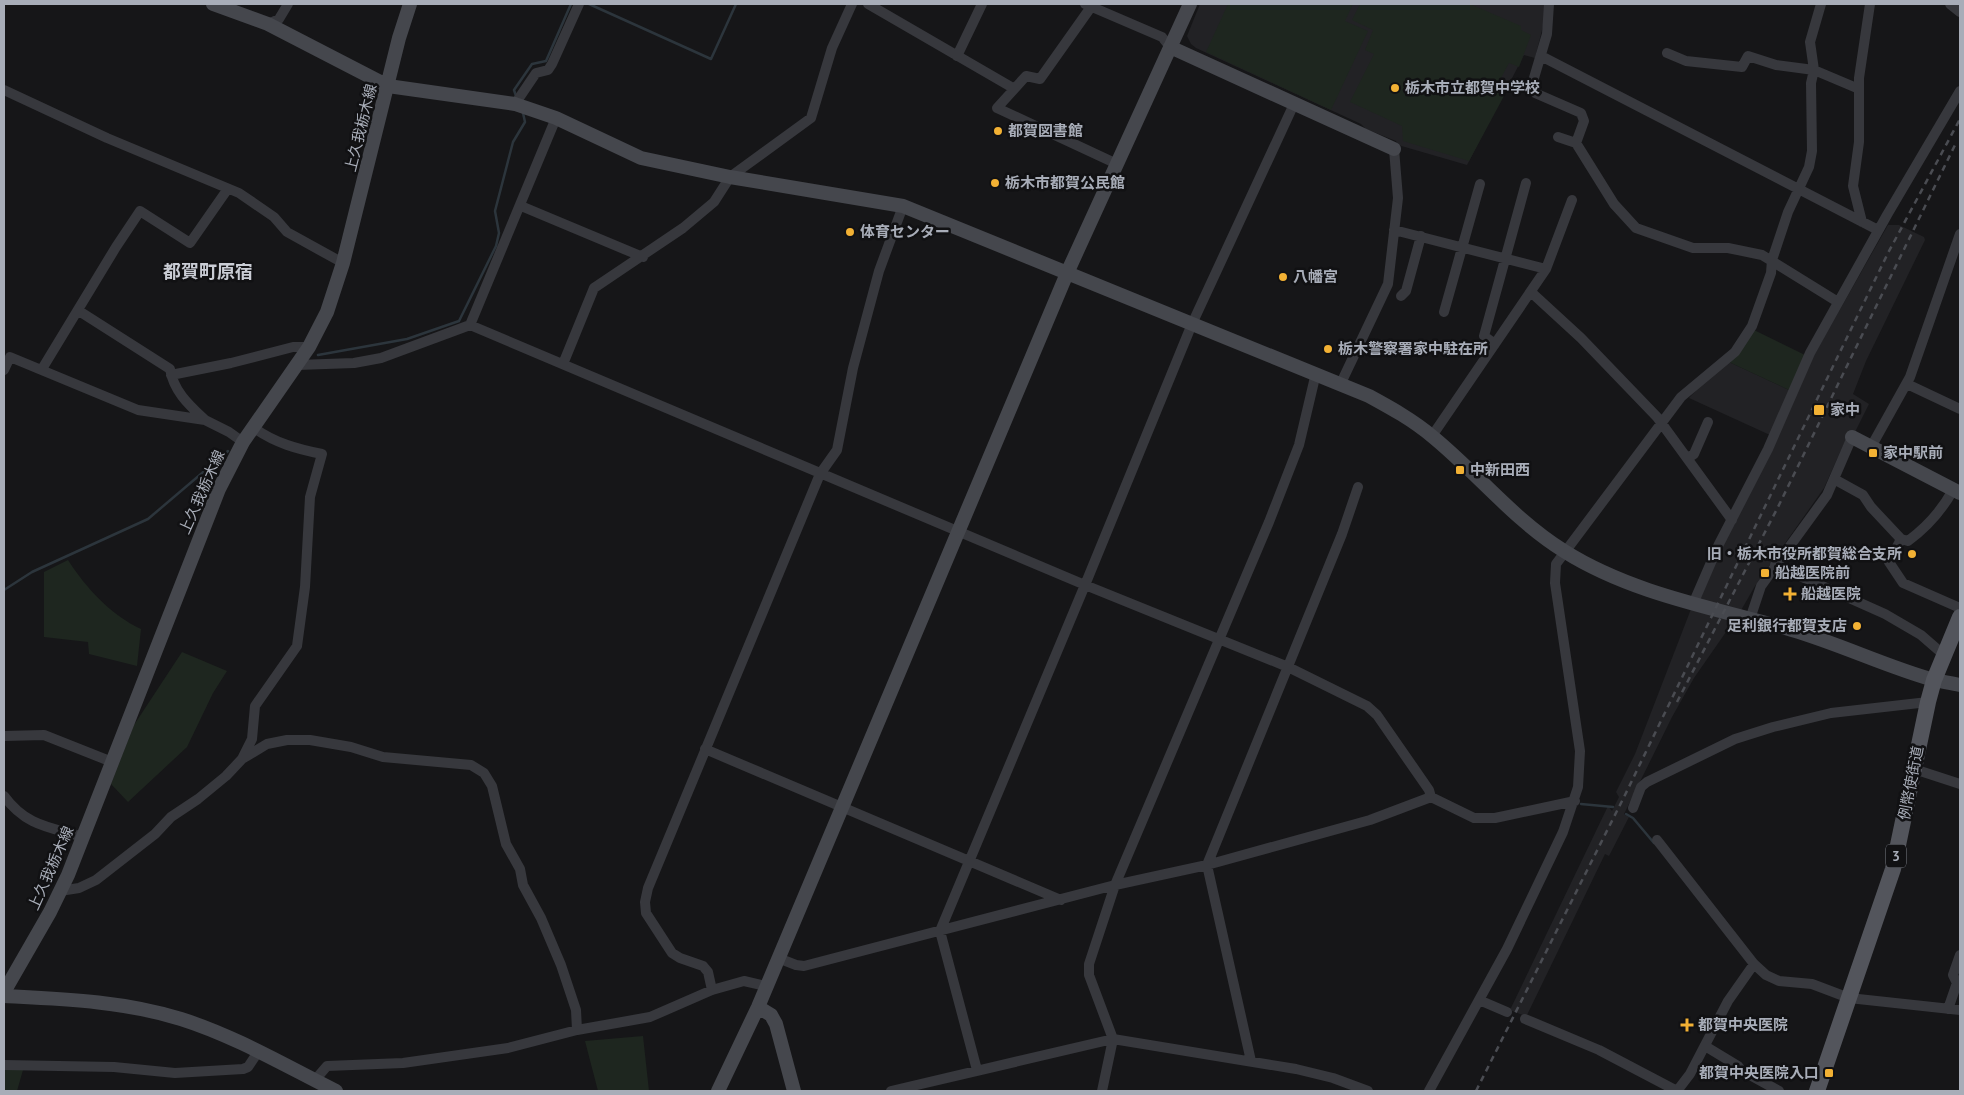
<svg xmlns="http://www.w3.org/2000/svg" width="1964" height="1095" font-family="'PT Sans','Noto Sans JP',sans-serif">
	<rect width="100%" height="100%" fill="#161618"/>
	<path fill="#222225" d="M 1200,4 L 1545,4 L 1546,14 L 1535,58 L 1524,55 L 1467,165 L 1398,145 L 1396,141 L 1366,129 L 1361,124 L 1196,48 L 1191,44 L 1187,36 Z
		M 1888,225 L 1899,225 L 1924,237 L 1925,240 L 1866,361 L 1853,394 L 1869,404 L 1854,434 L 1847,437 L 1824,488 L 1755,586 L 1740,612 L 1702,602 L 1699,597 L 1809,364 Z
		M 1729,362 L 1789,390 L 1770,435 L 1689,398 L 1706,380 Z
		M 1691,609 L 1735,619 L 1694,678 L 1672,717 L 1624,814 L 1629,817 L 1609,856 L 1605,854 L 1527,1015 L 1525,1016 L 1510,1010 L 1608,806 L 1612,811 L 1619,797 L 1616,792 L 1635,754 Z"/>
	<path fill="#1e261f" d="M 1228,4 L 1353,4 L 1345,21 L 1368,31 L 1331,110 L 1206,52 Z
		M 1360,4 L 1470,4 L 1521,26 L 1521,30 L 1531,35 L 1519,67 L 1509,63 L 1495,89 L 1504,96 L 1469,161 L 1403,141 L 1402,126 L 1350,102 L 1374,54 L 1365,50 L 1373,30 L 1352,20 Z
		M 1754,330 L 1805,355 L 1789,390 L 1729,362 Z
		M 68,560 C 86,588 111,615 141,629 L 137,666 L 89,654 L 88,642 L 44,637 L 44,572 Z
		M 182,652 L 227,671 L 213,693 L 187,747 L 128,802 L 111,784 L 134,725 Z
		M 643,1036 L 649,1091 L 598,1091 L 585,1041 Z
		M 4,1069 L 23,1070 L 17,1091 L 4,1091 Z"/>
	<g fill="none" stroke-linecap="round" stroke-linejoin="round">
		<path stroke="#2c353c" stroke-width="2.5" d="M 589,4 L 711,59 L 736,4
			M 516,96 L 514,90 L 532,64 L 546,61 L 571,4
			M 318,355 L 407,339 L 459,321 L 496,246 L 499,233 L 495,211 L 513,142 L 525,122 L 523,113
			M 4,590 L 32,572 L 148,519 L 228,451
			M 1581,804 L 1613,807
			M 1626,814 L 1633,818 L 1654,843"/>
		<path stroke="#37383d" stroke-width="10" d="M 868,4 L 1013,88
			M 1085,4 L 1162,37 L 1170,47
			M 1549,4 L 1547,34 L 1531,88 L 1535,93 L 1581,113 L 1584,121 L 1576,143
			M 1950,4 L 1960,12
			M 1091,7 L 1040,79 L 1026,76 L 997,108 L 1117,164
			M 268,24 L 279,19 L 288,4
			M 1667,53 L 1686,61 L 1742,67 L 1748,56 L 1776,65 L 1814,70 L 1859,89
			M 957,56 L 982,4
			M 1541,56 L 1878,230
			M 4,90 L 107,138 L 239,193 L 274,217 L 287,232 L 343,263
			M 515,104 L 536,73 L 548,70 L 552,64 L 579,4
			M 1558,137 L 1576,143 L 1614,204 L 1636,228 L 1693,248 L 1728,248 L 1762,255 L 1838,302
			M 521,206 L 643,257
			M 1862,222 L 1853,186 L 1859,142 L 1859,78 L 1870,4
			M 1394,230 L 1546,269
			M 1532,293 L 1581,338 L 1657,417 L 1732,520
			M 1401,296 L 1406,291 L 1421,236
			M 79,311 L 170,369 C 174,392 189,405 205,420
			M 1444,312 L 1480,184
			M 470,325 L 1085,585 L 1288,667 L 1367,706 L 1377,715 L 1429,790 L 1431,797
			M 1495,344 L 1484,336 L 1526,183
			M 563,364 L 594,288 L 683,228 L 714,202 L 730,177 L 811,118 L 832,48 L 852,4
			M 297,365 L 354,363 L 381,358 L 470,325 L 556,118
			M 42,369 L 116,247 L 140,211 L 190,243 L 227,190
			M 4,370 L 10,357 L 138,410 L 205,420 L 229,432 L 243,442
			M 171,375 L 231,363 L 293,347 L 309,347
			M 1341,383 L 1388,284 L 1398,198 L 1394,149
			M 1907,384 L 1960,409
			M 1432,436 L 1546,269 L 1572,200
			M 1871,447 L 1910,377 L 1960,234
			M 1688,458 L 1694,454 L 1708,422
			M 1834,479 L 1863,495 L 1871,507 L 1901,539
			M 1953,490 C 1942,510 1927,527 1908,541 L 1901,539 L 1889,562 L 1903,583 L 1960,608
			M 1775,565 L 1885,614 L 1921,635 L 1944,655
			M 1693,604 L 1719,544 L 1768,449 L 1810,353 L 1887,215 L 1960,91
			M 1750,619 L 1761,586 L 1827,495 L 1852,437
			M 4,736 L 44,735 L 112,762
			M 705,749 L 1061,900
			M 242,759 L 252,739 L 255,706 L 297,646 L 305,587 L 310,497 L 322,454 C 297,449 275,443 254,428
			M 1914,769 L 1960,784
			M 4,796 C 26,826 49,827 83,837
			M 1633,808 L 1641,787 L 1647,782 L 1735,739 L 1773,727 L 1831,713 L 1928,702
			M 1657,840 L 1754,964 L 1766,975 L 1779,981 L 1812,984 L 1849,998 L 1960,1010
			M 60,891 L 79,888 L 96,880 L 155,834 L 171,817 L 198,799 L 226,776 L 242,759 L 267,744 L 287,740 L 310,740 L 351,747 L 383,757 L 471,765 L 484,773 L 492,786 L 506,844 L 520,869 L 523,885 L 541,918 L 561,965 L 576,1010 L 577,1030
			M 778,958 L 796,965 L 804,966 L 1115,885 L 1207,865 L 1370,820 L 1431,797 L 1474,818 L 1495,818 L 1575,801
			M 712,990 L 708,972 L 703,966 L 680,958 L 672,953 L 646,913 L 645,902 L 648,888 L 820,474 L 837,450 L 853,368 L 879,271 L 903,206
			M 1479,1000 L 1507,1012
			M 1948,1009 L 1957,983 L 1953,975 L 1960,955
			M 1525,1019 L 1599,1050 L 1677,1091
			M 1705,1046 L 1738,1066 L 1741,1070 L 1779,1091
			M 1251,1061 L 1207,865 L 1342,534 L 1358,487
			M 4,1065 L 114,1067 L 175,1073 L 243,1069 L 248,1067 L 258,1052
			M 977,1070 L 940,931 L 1085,585 L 1192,324 L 1294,104
			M 315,1080 L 327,1066 L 403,1063 L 508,1048 L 577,1030 L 650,1017 L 712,990 L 744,981 L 766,986
			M 891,1091 L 1113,1039 L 1296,1069 L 1333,1078 L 1368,1091
			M 1102,1091 L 1113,1039 L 1089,975 L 1089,964 L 1115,885 L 1269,522 L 1299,445 L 1316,373
			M 1429,1091 L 1507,949 L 1563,832 L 1578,787 L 1580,751 L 1555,583 L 1556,564 L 1681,397 L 1735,352 L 1752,326 L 1771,273 L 1772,260 L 1788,212 L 1809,167 L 1812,151 L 1811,83 L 1814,70 L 1810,42 L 1821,4
			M 1677,1091 L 1690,1074 L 1728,1001 L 1754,964"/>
		<path stroke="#45474d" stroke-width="14" d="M 213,4 L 268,24 L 388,86 L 515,104 L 556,118 L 641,158 L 730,177 L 903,206 L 1369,396 C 1391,408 1413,420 1433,437 C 1478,474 1513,519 1564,551 C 1632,594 1715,608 1792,630 C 1840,644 1887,667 1934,680 C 1943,682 1952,683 1960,685
			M 1170,47 L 1394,149
			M 1852,437 L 1960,493
			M 4,992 L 50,912 L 68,875 L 219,489 L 243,442 L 309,347 L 327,312 L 343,263 L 399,38 L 410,4
			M 4,996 C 63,999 123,1001 181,1019 C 235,1036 286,1066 336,1091
			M 758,1007 L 771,1015 L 776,1024 L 794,1091
			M 718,1091 L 758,1007 L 1068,271 L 1190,4"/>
		<path stroke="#53555c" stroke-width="16" d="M 1817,1091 L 1893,869 L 1928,702 L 1934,680 L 1960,617"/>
		<path stroke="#4a4c52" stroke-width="2.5" stroke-dasharray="6 5" stroke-linecap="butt" d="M 1677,702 L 1778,507 L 1955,145
			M 1476,1091 L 1625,795 L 1888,253 L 1960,119"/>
	</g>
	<g fill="#f2b134" stroke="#111113" stroke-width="2">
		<circle cx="1395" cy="88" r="5"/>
		<circle cx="998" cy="131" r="5"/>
		<circle cx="995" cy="183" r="5"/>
		<circle cx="850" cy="232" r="5"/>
		<circle cx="1283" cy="277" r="5"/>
		<circle cx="1328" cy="349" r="5"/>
		<rect x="1813" y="404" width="12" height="12" rx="2.5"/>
		<rect x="1868" y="448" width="10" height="10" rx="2.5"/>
		<rect x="1455" y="465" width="10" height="10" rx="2.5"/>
		<circle cx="1912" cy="554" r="5"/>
		<rect x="1760" y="568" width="10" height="10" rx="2.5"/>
		<path d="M1787.5 586.5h5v5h5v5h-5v5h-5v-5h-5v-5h5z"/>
		<circle cx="1857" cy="626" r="5"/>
		<path d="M1684.5 1017.5h5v5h5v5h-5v5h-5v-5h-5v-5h5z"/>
		<rect x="1824" y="1068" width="10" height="10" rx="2.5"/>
	</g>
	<g text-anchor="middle" stroke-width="5" stroke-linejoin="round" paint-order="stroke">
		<rect fill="#111113" stroke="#7b7e86" stroke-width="1" x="1886" y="844.5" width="20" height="23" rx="4"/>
		<g font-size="14" font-weight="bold" fill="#a8adb8">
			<text x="1896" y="861">3</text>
		</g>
		<g font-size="15" font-weight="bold" fill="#a8adb8" stroke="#111113" text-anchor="start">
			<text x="1405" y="93">栃木市立都賀中学校</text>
			<text x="1008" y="136">都賀図書館</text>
			<text x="1005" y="188">栃木市都賀公民館</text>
			<text x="860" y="237">体育センター</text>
			<text x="1293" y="282">八幡宮</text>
			<text x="1338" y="354">栃木警察署家中駐在所</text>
			<text x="1830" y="415">家中</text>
			<text x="1883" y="458">家中駅前</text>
			<text x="1470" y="475">中新田西</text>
			<text x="1902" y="559" text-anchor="end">旧・栃木市役所都賀総合支所</text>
			<text x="1775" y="578">船越医院前</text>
			<text x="1801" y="599">船越医院</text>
			<text x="1847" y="631" text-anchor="end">足利銀行都賀支店</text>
			<text x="1698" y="1030">都賀中央医院</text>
			<text x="1819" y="1078" text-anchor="end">都賀中央医院入口</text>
		</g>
		<g font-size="15" fill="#a8adb8" stroke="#111113">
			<text transform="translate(361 128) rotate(-76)" y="5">上久我栃木線</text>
			<text transform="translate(202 492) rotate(-66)" y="5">上久我栃木線</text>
			<text transform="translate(1911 783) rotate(-79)" y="5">例幣使街道</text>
			<text transform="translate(51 868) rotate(-66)" y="5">上久我栃木線</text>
		</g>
		<g font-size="18" font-weight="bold" fill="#c9ccd4" stroke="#111113">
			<text x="208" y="278">都賀町原宿</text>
		</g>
	</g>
	<rect width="1964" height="1095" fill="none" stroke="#a8adb8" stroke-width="10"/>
</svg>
